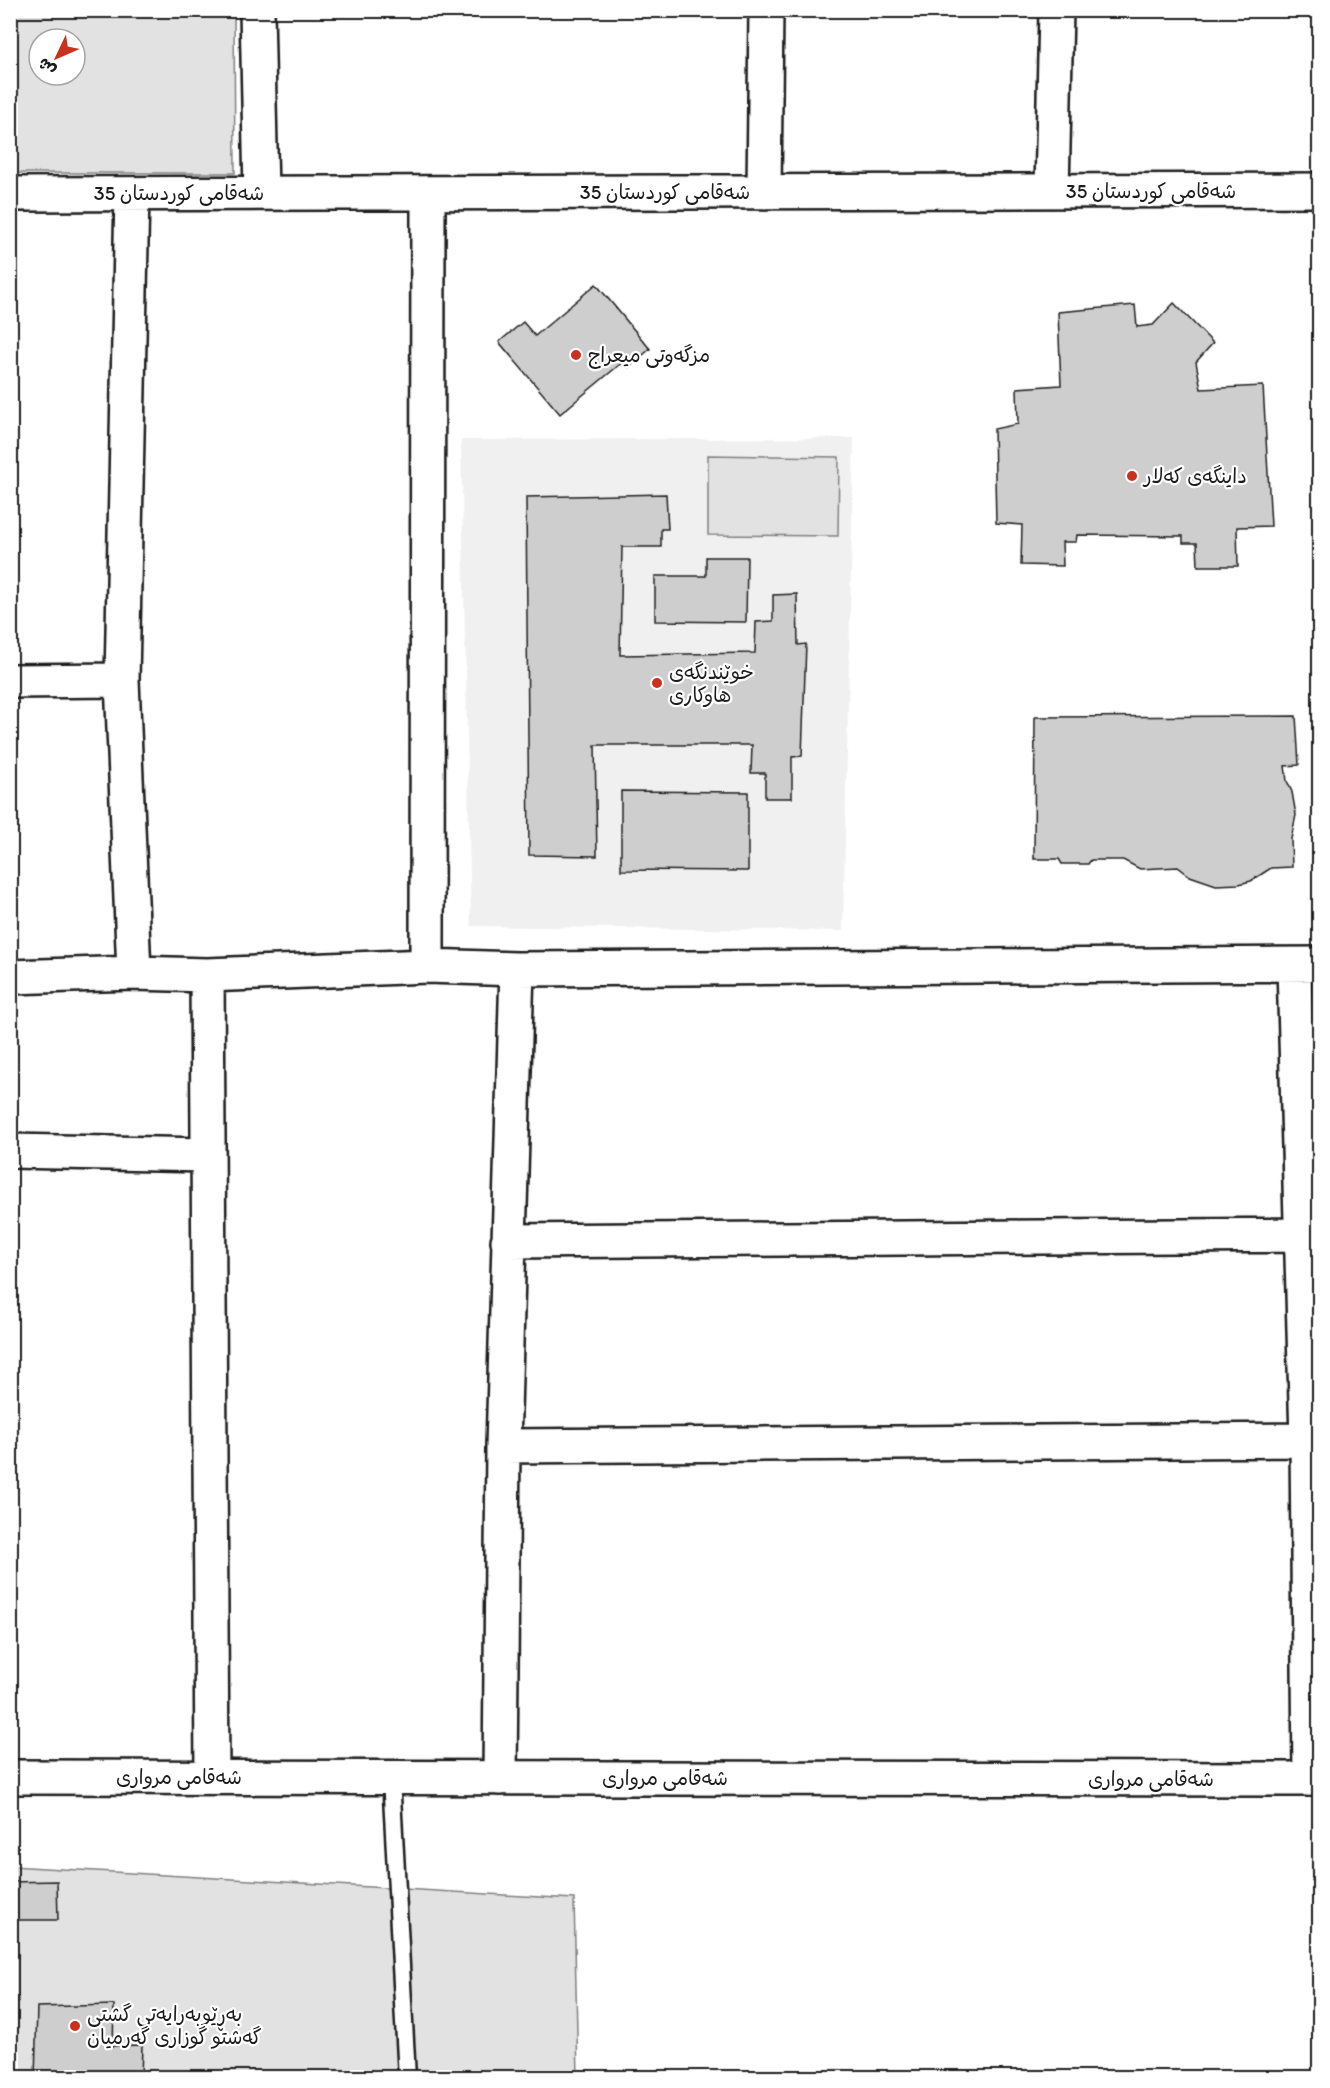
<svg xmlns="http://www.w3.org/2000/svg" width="1330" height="2088" font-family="Itim,'Playpen Sans Arabic',sans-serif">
	<rect width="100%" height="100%" fill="#fff"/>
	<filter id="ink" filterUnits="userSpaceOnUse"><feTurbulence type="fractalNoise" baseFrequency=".0167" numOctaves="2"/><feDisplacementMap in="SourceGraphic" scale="12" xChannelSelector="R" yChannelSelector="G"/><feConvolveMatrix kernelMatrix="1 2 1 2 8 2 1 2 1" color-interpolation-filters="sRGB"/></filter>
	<g filter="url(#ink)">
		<path fill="#f0f0f0" d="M 854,438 L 843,931 L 471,926 L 461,440 Z"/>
		<path fill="#e2e2e2" stroke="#7f7f7f" stroke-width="1.5" fill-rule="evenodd" d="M 10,11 L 234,11 L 235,173 L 11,173 ZM 39,39 L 75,39 L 75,75 L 39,75 Z
			M 708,455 L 839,457 L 838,536 L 708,535 Z
			M 10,1866 L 574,1899 L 578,2077 L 11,2077 Z"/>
		<path fill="#cecece" stroke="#1c1c1c" stroke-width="1.5" d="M 596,284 L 650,349 L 629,367 L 624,361 L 560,414 L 499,342 L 523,322 L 535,336 Z
			M 1174,303 L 1213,343 L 1196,362 L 1201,389 L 1263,386 L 1271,526 L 1237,527 L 1238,566 L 1198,566 L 1197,543 L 1183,543 L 1183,536 L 1077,535 L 1076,542 L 1062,542 L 1063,566 L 1021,565 L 1022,525 L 996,523 L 994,429 L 1018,424 L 1017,388 L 1061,385 L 1058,312 L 1135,305 L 1137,327 L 1153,325 Z
			M 666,494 L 668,529 L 661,529 L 661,547 L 622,547 L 620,655 L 755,653 L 756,622 L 773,621 L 773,595 L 797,594 L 798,645 L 806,644 L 802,756 L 792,757 L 792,798 L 765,798 L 765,773 L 751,773 L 752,745 L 595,745 L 597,856 L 529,855 L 526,497 Z
			M 706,557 L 747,557 L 746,622 L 655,621 L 655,576 L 706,576 Z
			M 1296,716 L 1299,765 L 1285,766 L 1287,781 L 1292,792 L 1296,815 L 1291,839 L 1292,867 L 1271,868 L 1251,881 L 1239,884 L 1216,885 L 1190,876 L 1178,867 L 1140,869 L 1123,860 L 1091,860 L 1088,864 L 1062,864 L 1059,859 L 1034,859 L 1035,717 Z
			M 621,791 L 748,792 L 748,871 L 621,870 Z
			M 57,1881 L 58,1920 L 10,1920 L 10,1882 Z
			M 114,2005 L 113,2046 L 142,2045 L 141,2078 L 35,2078 L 37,2007 Z"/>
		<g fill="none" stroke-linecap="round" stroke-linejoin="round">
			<defs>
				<path id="service" d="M 391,1777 L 407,2078"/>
				<path id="minor" d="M 257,10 L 261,193
					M 1052,191 L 1056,10
					M 764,192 L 766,10
					M 10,194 L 1320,190
					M 132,194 L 122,680 L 134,973
					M 10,681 L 122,680
					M 1294,965 L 1307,1440 L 1310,1779
					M 427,966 L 428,193
					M 207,975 L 212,1777
					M 10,977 L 134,973 L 207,975 L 427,966 L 517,969 L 1320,964
					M 10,1151 L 207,1155
					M 508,1241 L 1303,1235
					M 503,1446 L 1307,1440
					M 500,1778 L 503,1446 L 517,969"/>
				<path id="tertiary" d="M 10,1777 L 1320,1779"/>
			</defs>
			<use href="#service" stroke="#1c1c1c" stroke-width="21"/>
			<use href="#minor" stroke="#1c1c1c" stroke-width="38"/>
			<use href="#tertiary" stroke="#1c1c1c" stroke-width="38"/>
			<use href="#service" stroke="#fff" stroke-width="16"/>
			<use href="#minor" stroke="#fff" stroke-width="33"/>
			<use href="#tertiary" stroke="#fff" stroke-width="33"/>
		</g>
	</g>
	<g fill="#c8321e" stroke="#fff" stroke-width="2">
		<circle cx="576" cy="355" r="6"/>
		<circle cx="1132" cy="476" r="6"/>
		<circle cx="657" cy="683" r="6"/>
		<circle cx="75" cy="2026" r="6"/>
	</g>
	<g text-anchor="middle" stroke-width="4.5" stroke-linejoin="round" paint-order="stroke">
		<g font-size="20" fill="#1c1c1c" stroke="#fff">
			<text x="1151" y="198">شەقامی کوردستان 35</text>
			<text x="665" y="199">شەقامی کوردستان 35</text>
			<text x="179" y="200">شەقامی کوردستان 35</text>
			<text x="179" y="1784">شەقامی مرواری</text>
			<text x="665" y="1785">شەقامی مرواری</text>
			<text x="1151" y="1786">شەقامی مرواری</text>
		</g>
		<g font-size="20" fill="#1c1c1c" stroke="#fff" text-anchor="start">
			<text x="588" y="362">مزگەوتی میعراج</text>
			<text x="1144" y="483">داینگەی کەلار</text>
			<text x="669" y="679">خوێندنگەی<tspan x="669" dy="23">هاوکاری</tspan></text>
			<text x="87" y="2021">بەڕێوبەرایەتی گشتی<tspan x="87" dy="23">گەشتو گوزاری گەرمیان</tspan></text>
		</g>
	</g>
	<rect width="1330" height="2088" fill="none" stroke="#fff" stroke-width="36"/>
	<rect x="18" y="18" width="1294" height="2052" fill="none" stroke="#1c1c1c" stroke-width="2" filter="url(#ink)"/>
	<g transform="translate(57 57) rotate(226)"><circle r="28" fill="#ffffff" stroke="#a4a4a4" stroke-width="1.5"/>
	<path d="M0-4.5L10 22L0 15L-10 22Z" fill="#c8321e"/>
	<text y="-9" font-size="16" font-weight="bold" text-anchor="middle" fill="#1c1c1c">ش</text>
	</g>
</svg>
